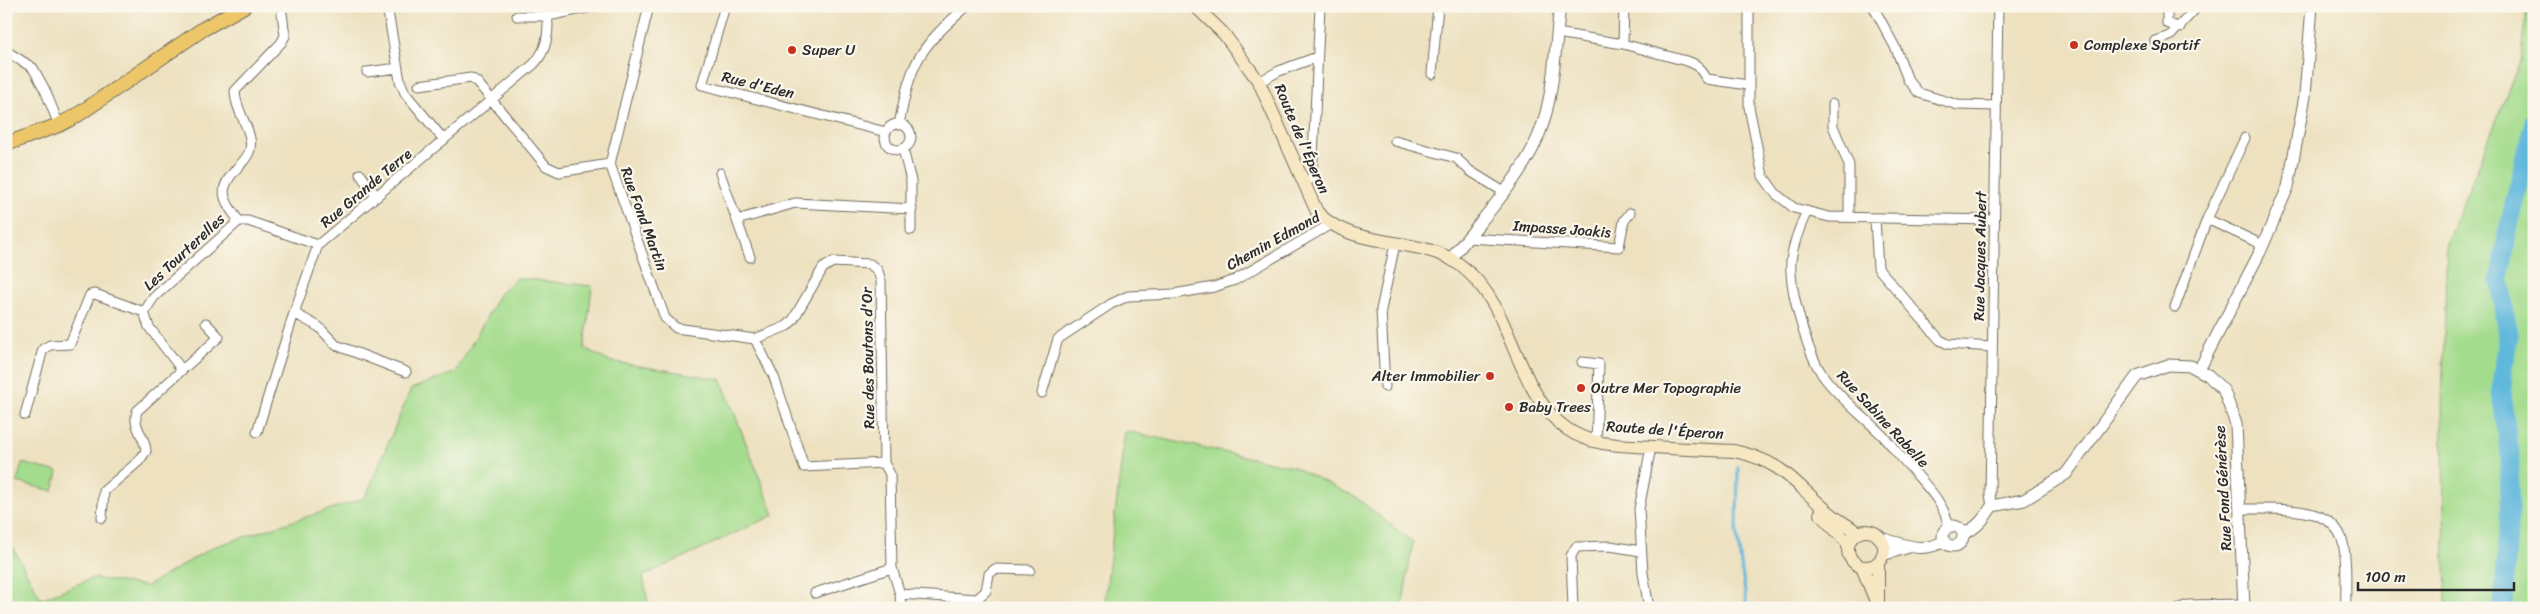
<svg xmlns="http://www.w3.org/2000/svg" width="2540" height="614" font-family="Sriracha,sans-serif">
	<rect width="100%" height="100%" fill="#fbf7ec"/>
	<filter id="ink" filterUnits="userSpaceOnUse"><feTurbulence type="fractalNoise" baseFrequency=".02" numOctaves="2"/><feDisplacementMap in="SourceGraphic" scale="10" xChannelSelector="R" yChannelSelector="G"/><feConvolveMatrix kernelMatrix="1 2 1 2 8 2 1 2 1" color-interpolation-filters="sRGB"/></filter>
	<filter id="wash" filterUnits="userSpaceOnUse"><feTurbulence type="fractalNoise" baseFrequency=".0096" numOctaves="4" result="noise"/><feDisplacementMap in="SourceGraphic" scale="20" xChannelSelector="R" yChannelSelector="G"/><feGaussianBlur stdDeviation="1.12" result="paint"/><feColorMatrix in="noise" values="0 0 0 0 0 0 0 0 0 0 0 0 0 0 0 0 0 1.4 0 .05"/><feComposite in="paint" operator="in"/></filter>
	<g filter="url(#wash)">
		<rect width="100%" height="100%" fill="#ede1c0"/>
		<path fill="#a4dc8d" stroke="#68845c" d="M 2527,6 L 2534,6 L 2534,608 L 2446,608 L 2442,402 L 2447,244 L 2520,61 Z
			M 517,278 L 592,286 L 585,348 L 608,361 L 721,379 L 774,515 L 643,576 L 649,608 L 6,608 L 6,535 L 41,599 L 93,578 L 147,586 L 213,547 L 365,498 L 411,389 L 456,372 L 500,293 Z
			M 1125,431 L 1294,467 L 1355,497 L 1413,542 L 1402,608 L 1104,608 Z
			M 22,463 L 58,472 L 53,491 L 17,482 Z"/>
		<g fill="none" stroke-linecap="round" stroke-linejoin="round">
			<path stroke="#60b8dd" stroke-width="3" d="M 1738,467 L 1737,535 L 1747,608"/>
			<path stroke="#60b8dd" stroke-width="19" d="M 2503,608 L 2509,513 L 2510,454 L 2501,393 L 2508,335 L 2500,279 L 2507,234 L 2534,121"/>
		</g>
	</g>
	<g filter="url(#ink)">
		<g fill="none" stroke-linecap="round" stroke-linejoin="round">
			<defs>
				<path id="minor" d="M 387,6 L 400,81 L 405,93 L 444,140
					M 649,6 L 610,164 L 665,318 L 676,328 L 755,339 L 787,326 L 793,320 L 823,268 L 833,262 L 870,264 L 878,271 L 881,281 L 884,463 L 890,474 L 892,568 L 900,594 L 901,608
					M 725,6 L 702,85 L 886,132
					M 1749,6 L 1749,107 L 1763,176 L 1776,194 L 1794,208 L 1829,217 L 1994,220
					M 1873,6 L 1896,49 L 1908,80 L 1919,93 L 1958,105 L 1996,106
					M 2167,6 L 2167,23 L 2180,28
					M 517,16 L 548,16 L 596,6
					M 1557,33 L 1623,44 L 1690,62 L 1698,66 L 1707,79 L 1748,85
					M 2155,41 L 2170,36 L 2198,6
					M 1623,44 L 1624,6
					M 6,51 L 33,68 L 45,90 L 59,125
					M 367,72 L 398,68
					M 1432,74 L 1438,6
					M 1259,82 L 1279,71 L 1317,57
					M 419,85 L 471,78 L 477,82 L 546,166 L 559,172 L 610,164
					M 1833,104 L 1833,126 L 1849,165 L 1849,217
					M885 137a13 13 0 1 1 26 0a13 13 0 1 1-26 0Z
					M 899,125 C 911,61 918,49 967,6
					M 1395,141 L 1456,158 L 1470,171 L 1504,192
					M 903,149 L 911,181 L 911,230
					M 720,173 L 750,257
					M 360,174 L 377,197
					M 1312,179 L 1320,6
					M 1807,211 C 1799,228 1793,243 1791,261 C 1789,289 1807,354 1824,377 C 1841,400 1865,417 1885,438 C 1894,448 1901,458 1910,467 C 1926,486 1943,501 1949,526
					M 1875,219 L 1878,268 L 1940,340 L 1948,344 L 1992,347
					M 2207,219 L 2263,245
					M 737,220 L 795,203 L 912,209
					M 239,221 C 220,196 218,188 240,165 C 244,160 249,156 250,149 C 254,131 235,112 235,91 L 281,43 L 285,36 L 281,6
					M 239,221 L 248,221 L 318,245
					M 1467,238 L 1619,247 L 1624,221 L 1630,213
					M 2175,307 L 2207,219 L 2245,138
					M 294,313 L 319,327 L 336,345 L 406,372
					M 755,339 L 774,377 L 804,467 L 884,463
					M 1582,362 L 1599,364 L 1596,442
					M 182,370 L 219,337 L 206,323
					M 1385,387 L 1381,310 L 1395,244
					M 1042,393 L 1058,339 L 1111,304 L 1128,296 L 1174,294 L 1214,287 L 1235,280 L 1331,224
					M 25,415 L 43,349 L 50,345 L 70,344 L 90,295 L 95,294 L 144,312
					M 257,432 L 294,313 L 318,245 L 534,64 C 549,48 550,27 546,6
					M 1992,506 L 1990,495 L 1998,6
					M 2239,509 C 2271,510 2334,502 2343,543 C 2348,563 2345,587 2346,608
					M 102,518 L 104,491 L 139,461 L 146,451 C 145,435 132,428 137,411 L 182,370 L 149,327 L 144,312 L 154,297 L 239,221
					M 815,593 L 892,568
					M 900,594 L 977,599 L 986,591 L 989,574 L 995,569 L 1030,570
					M 1573,608 L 1571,556 L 1576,547 L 1610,546 L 1641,551
					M 1649,608 L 1643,573 L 1639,509 L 1651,447
					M 2180,608 L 2188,605 L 2244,604"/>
				<path id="tertiary" d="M 1451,259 C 1478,223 1512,189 1533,148 C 1555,105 1554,53 1560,6
					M 2199,370 L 2260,252 L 2288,187 L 2305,96 L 2312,6
					M1943 536a10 10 0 1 1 20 0a10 10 0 1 1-20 0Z
					M 1963,534 C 1977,528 1984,519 1992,506 L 2024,500 L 2066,474 L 2137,376 L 2168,365 L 2191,366 L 2208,375 L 2224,391 L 2236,424 L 2244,608
					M 1879,538 C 1904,543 1920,555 1944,541
					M 1882,555 L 1909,547"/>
				<path id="secondary" d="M 1195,6 L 1224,34 L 1259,82 L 1317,212 C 1351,248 1410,237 1451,259 C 1477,274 1495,303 1506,330 C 1521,363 1535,407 1567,429 C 1593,447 1624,445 1654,447 C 1681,449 1707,450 1734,451 C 1787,462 1796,487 1836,518 C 1843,523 1851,527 1858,533
					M 1820,514 L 1849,544
					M1848 549a18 18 0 1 1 36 0a18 18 0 1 1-36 0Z
					M 1878,562 L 1878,608
					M 1862,567 L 1875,599"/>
				<path id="primary" d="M 6,144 L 59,125 L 76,116 L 203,29 L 244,6"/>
			</defs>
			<use href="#minor" stroke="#6f6b5f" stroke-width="11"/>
			<use href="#tertiary" stroke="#6f6b5f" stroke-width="13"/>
			<use href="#secondary" stroke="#6f6b5f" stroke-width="14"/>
			<use href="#primary" stroke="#6f6b5f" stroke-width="16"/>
			<use href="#minor" stroke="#fff" stroke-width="9"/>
			<use href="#tertiary" stroke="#fff" stroke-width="11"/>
			<use href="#secondary" stroke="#f7e8c3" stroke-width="12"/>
			<use href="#primary" stroke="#ecc669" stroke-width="14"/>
		</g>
	</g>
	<g fill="#c8321e" stroke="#fbf7ec" stroke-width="2">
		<circle cx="2074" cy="45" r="5"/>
		<circle cx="792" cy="50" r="5"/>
		<circle cx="1490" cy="376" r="5"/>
		<circle cx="1581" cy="388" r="5"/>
		<circle cx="1509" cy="407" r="5"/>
	</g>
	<g text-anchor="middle" stroke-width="4.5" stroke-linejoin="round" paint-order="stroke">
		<g font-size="15" fill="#2b2b2b" stroke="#fbf7ec" text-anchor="start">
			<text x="2084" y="50">Complexe Sportif</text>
			<text x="802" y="55">Super U</text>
			<text x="1480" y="381" text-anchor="end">Alter Immobilier</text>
			<text x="1591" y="393">Outre Mer Topographie</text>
			<text x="1519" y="412">Baby Trees</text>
		</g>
		<g font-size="15" fill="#2b2b2b" stroke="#fbf7ec">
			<text transform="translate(758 85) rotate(14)" y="5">Rue d'Eden</text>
			<text transform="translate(1302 139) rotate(67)" y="5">Route de l'Éperon</text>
			<text transform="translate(366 188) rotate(-40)" y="5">Rue Grande Terre</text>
			<text transform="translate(644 219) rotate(70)" y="5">Rue Fond Martin</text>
			<text transform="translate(1562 229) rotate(4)" y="5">Impasse Joakis</text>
			<text transform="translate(1273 241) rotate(-29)" y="5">Chemin Edmond</text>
			<text transform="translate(184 252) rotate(-43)" y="5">Les Tourterelles</text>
			<text transform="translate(1980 256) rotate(-89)" y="5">Rue Jacques Aubert</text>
			<text transform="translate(868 358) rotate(-91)" y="5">Rue des Boutons d'Or</text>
			<text transform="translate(1883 419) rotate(47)" y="5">Rue Sabine Rabelle</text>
			<text transform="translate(1665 430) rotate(4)" y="5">Route de l'Éperon</text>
			<text transform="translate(2223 488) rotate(-93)" y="5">Rue Fond Générèse</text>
		</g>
	</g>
	<rect width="2540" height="614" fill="none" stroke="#fbf7ec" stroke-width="25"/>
	<path d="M2358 582v8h156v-8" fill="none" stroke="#2b2b2b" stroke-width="2.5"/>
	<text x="2365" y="582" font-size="15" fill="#2b2b2b" stroke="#fbf7ec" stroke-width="4" paint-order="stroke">100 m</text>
</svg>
